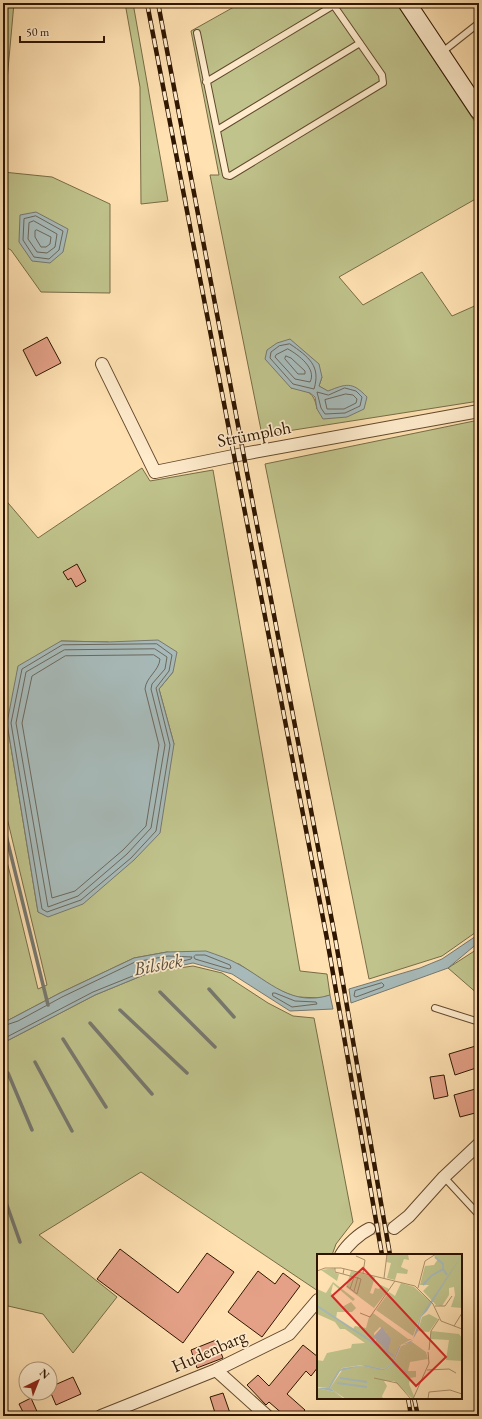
<svg xmlns="http://www.w3.org/2000/svg" width="482" height="1419" font-family="'EB Garamond',serif">
	<rect width="100%" height="100%" fill="#ffe1b2"/>
	<filter id="stains"><feTurbulence type="fractalNoise" baseFrequency=".005" numOctaves="4"/><feColorMatrix values="0 0 0 0 .2 0 0 0 0 .09 0 0 0 0 .02 0 0 0 .5 -.17"/></filter>
	<radialGradient id="worn" r=".72"><stop offset=".6" stop-color="#630" stop-opacity="0"/><stop offset="1" stop-color="#630" stop-opacity=".3"/></radialGradient>
	<path fill="#c0c38c" stroke="#786c46" fill-rule="evenodd" d="M 3,3 L 14,3 L 3,125 Z
		M 125,3 L 133,3 L 168,201 L 141,204 L 140,87 Z
		M 241,3 L 396,3 L 479,128 L 479,197 L 339,277 L 363,305 L 422,272 L 452,316 L 479,304 L 479,401 L 262,435 L 210,175 L 219,175 L 191,31 ZM 322,377 L 319,386 L 327,391 L 317,409 C 314,392 308,390 291,388 Z
		M 3,172 L 52,177 L 110,204 L 110,293 L 41,292 L 11,250 L 3,246 Z
		M 479,420 L 479,930 L 442,956 L 369,979 L 265,464 Z
		M 142,468 L 150,481 L 213,470 L 300,971 L 327,974 L 330,995 L 321,998 L 296,997 L 276,989 L 239,964 L 167,952 L 134,958 L 60,993 L 3,1023 L 3,845 L 38,989 L 47,985 L 3,801 L 3,497 L 38,538 ZM 61,641 L 108,642 L 173,672 L 159,689 L 174,744 L 48,916 L 38,912 L 7,723 Z
		M 479,948 L 479,995 L 448,968 Z
		M 193,966 L 222,973 L 268,1003 L 293,1016 L 314,1018 L 353,1222 L 336,1244 L 332,1255 L 318,1255 L 318,1291 L 141,1172 L 39,1235 L 117,1297 L 73,1353 L 43,1314 L 8,1306 L 3,1309 L 3,1043 L 95,995 L 151,972 Z"/>
	<path fill="#a7bab9" stroke="#77786f" d="M 36,212 L 68,229 L 63,252 L 50,263 L 32,261 L 19,242 L 20,215 Z
		M 290,339 L 319,364 L 322,377 L 319,386 L 328,391 C 346,384 352,381 367,397 L 364,409 L 347,417 L 323,419 L 317,409 L 315,397 L 310,393 L 291,388 L 265,359 L 267,350 L 277,343 Z
		M 158,640 L 177,652 L 173,672 L 159,689 L 174,744 L 160,833 L 134,860 L 83,904 L 48,917 L 38,912 L 7,723 L 18,666 L 61,641 L 108,642 Z
		M 479,934 L 479,942 L 448,968 L 351,1003 L 349,989 L 420,968 L 442,959 Z
		M 206,951 C 217,955 230,959 240,965 C 270,982 292,1007 330,995 L 333,1009 L 290,1011 L 232,974 L 193,963 L 151,972 L 95,995 L 3,1043 L 3,1023 L 60,993 L 134,958 L 167,952 Z"/>
	<g fill="none" stroke-linecap="round" stroke-linejoin="round">
		<path stroke="#6b685c" stroke-width="1" d="M 36,216 L 63,231 L 59,250 L 49,259 L 34,257 L 23,240 L 24,219 Z
			M 34,221 L 57,234 L 55,247 L 47,253 L 37,252 L 28,239 L 29,223 Z
			M 37,230 L 51,237 L 50,244 L 46,247 L 41,247 L 35,237 L 35,231 Z
			M 290,344 C 309,357 321,366 314,389 L 293,384 L 270,358 L 271,352 L 279,346 Z
			M 288,349 C 299,355 317,369 310,382 L 295,379 L 275,357 L 276,355 Z
			M 286,356 L 291,358 L 305,371 L 305,374 L 298,374 L 285,359 Z
			M 345,388 L 356,391 L 362,397 L 360,406 L 345,413 L 325,414 L 321,408 L 317,392 L 328,395 Z
			M 346,394 L 353,395 L 357,399 L 356,403 L 344,409 L 327,409 L 325,400 Z
			M 157,644 L 172,655 L 169,671 L 156,688 L 170,745 L 156,831 L 131,858 L 81,900 L 47,912 L 42,909 L 11,723 L 22,669 L 62,645 Z
			M 155,649 L 167,657 L 165,669 L 152,684 L 151,689 L 165,745 L 151,828 L 127,854 L 78,896 L 48,907 L 16,723 L 26,672 L 64,650 Z
			M 154,655 L 160,659 C 159,671 146,677 145,689 L 159,745 L 146,826 L 123,850 L 75,891 L 52,898 L 22,723 L 32,676 L 65,656 Z
			M 196,955 L 205,955 L 230,965 L 231,968 L 229,969 L 195,959 L 194,957 Z
			M 382,983 L 384,985 L 383,987 L 356,997 L 354,996 L 355,991 Z
			M 273,993 L 275,993 L 295,1001 L 316,1002 L 317,1004 L 292,1007 L 273,996 Z
			M 3,1026 L 18,1021 L 62,997 L 135,962 L 168,956 L 192,957 L 191,959 L 150,969 L 93,992 L 3,1039"/>
		<path stroke="#77786f" stroke-width="3.5" d="M 3,823 L 48,1005
			M 209,989 L 234,1017
			M 160,992 L 215,1047
			M 120,1010 L 187,1073
			M 90,1023 L 152,1094
			M 63,1039 L 106,1107
			M 35,1062 L 72,1131
			M 8,1073 L 32,1130
			M 3,1194 L 20,1242"/>
	</g>
	<path fill="#e4a187" stroke="#2f1600" d="M 47,337 L 61,363 L 36,376 L 23,350 Z
		M 77,564 L 86,581 L 76,587 L 71,578 L 68,580 L 63,572 Z
		M 479,1045 L 479,1067 L 455,1075 L 449,1054 Z
		M 444,1075 L 448,1096 L 434,1099 L 430,1077 Z
		M 479,1088 L 479,1112 L 460,1117 L 454,1095 Z
		M 120,1249 L 178,1293 L 207,1253 L 234,1272 L 183,1343 L 97,1279 Z
		M 258,1271 L 275,1284 L 283,1273 L 300,1286 L 262,1337 L 228,1312 Z
		M 216,1340 L 223,1358 L 197,1368 L 191,1350 Z
		M 303,1345 L 318,1357 L 318,1367 L 311,1376 L 306,1371 L 287,1394 L 305,1410 L 300,1416 L 285,1416 L 269,1402 L 266,1405 L 247,1385 L 258,1375 L 269,1386 Z
		M 73,1377 L 81,1394 L 56,1405 L 50,1391 L 50,1387 Z
		M 223,1393 L 230,1413 L 216,1416 L 210,1397 Z
		M 31,1398 L 39,1416 L 25,1416 L 19,1404 Z"/>
	<g fill="none" stroke-linecap="round" stroke-linejoin="round">
		<path stroke="#d5b88e" stroke-width="12" stroke-dasharray="12 6" stroke-linecap="butt" d="M 369,1229 L 394,1228"/>
		<defs>
			<path id="service" d="M 197,33 L 226,175 L 230,176 L 383,83 L 382,75 L 332,3
				M 441,53 L 479,23
				M 206,82 L 334,5
				M 217,130 L 360,43
				M 435,1008 L 479,1022
				M 444,1177 L 479,1215"/>
			<path id="minor" d="M 102,364 L 155,472 L 243,454 L 479,411
				M 394,1228 L 409,1216 L 444,1177 L 479,1144
				M 341,1255 C 347,1245 359,1234 369,1229
				M 216,1370 L 267,1416
				M 101,1416 L 216,1370 L 289,1334 L 318,1300"/>
			<path id="secondary" d="M 407,3 L 479,111"/>
		</defs>
		<use href="#service" stroke="#63492c" stroke-width="8"/>
		<use href="#minor" stroke="#63492c" stroke-width="14"/>
		<use href="#secondary" stroke="#2f1600" stroke-width="19"/>
		<use href="#service" stroke="#ffeccd" stroke-width="6"/>
		<use href="#minor" stroke="#ffeccd" stroke-width="12"/>
		<use href="#secondary" stroke="#ffeccd" stroke-width="17"/>
		<defs>
			<path id="rail" d="M 147,3 L 327,939 L 382,1255
				M 158,3 L 335,937 L 390,1255
				M 408,1398 L 411,1416
				M 414,1398 L 418,1416"/>
		</defs>
		<use href="#rail" stroke="#2f1600" stroke-width="4.5"/>
		<use href="#rail" stroke="#ffeccd" stroke-width="3" stroke-dasharray="9" stroke-linecap="butt"/>
	</g>
	<g text-anchor="middle" stroke-width="3.5" stroke-linejoin="round" paint-order="stroke">
		<g font-size="18" fill="#2f1600" stroke="#ffeccd">
			<text transform="translate(254 434) rotate(-11)" y="6">Strümploh</text>
			<text transform="translate(209 1351) rotate(-24)" y="6">Hudenbarg</text>
		</g>
		<g font-size="19" font-style="italic" fill="#594f41" stroke="#ffeccd">
			<text transform="translate(158 964) rotate(-11)" y="7">Bilsbek</text>
		</g>
	</g>
	<g transform="translate(317 1254)">
		<rect width="145" height="145" fill="#ffe1b2"/>
		<path d="M 91,0 L 92,6 L 87,5 L 84,13 L 91,16 L 90,20 L 80,19 L 78,26 L 70,24 L 74,9 L 69,8 L 70,2 L 67,0 ZM 120,0 L 145,0 L 145,54 L 134,53 L 138,41 L 137,33 L 132,34 L 132,41 L 125,52 L 119,51 L 106,37 L 112,31 L 103,31 L 108,12 L 117,11 L 121,5 L 117,2 ZM 18,14 L 17,18 L 22,20 L 20,27 L 4,16 ZM 34,17 L 58,23 L 53,39 L 56,40 L 58,34 L 62,35 L 64,31 L 72,35 L 57,54 L 29,33 ZM 16,28 L 38,45 L 36,47 L 16,30 L 14,39 L 25,53 L 34,48 L 39,54 L 35,58 L 20,58 L 19,65 L 36,75 L 38,72 L 49,74 L 52,63 L 56,59 L 91,85 L 95,85 L 82,92 L 74,110 L 67,115 L 45,111 L 25,114 L 11,134 L 0,133 L 0,106 L 6,107 L 10,99 L 34,94 L 35,90 L 48,89 L 28,75 L 23,75 L 18,68 L 0,60 L 0,35 L 9,39 ZM 63,73 L 70,79 L 58,87 L 57,79 ZM 84,29 L 97,33 L 114,48 L 103,63 L 96,82 L 59,56 L 72,38 L 78,42 ZM 112,60 L 121,65 L 112,78 L 101,77 L 105,63 ZM 114,77 L 142,80 L 145,84 L 145,107 L 129,106 L 132,86 L 113,85 ZM 95,88 L 109,98 L 111,105 L 93,108 L 91,117 L 99,117 L 99,123 L 93,124 L 92,130 L 97,142 L 96,145 L 77,127 L 67,127 L 70,132 L 65,142 L 66,145 L 29,145 L 13,134 L 26,115 L 44,112 L 68,116 L 76,110 L 84,92 ZM 0,134 L 18,138 L 27,145 L 0,145 Z" fill="#c0c38c" fill-rule="evenodd"/>
		<path d="M 145,1 L 110,57 L 104,63 L 101,77 L 96,85 L 103,63 ZM 65,73 L 74,85 L 71,97 L 56,83 ZM 96,86 L 93,89 L 84,91 L 76,110 L 68,116 L 64,116 L 44,112 L 23,117 L 13,134 L 29,145 L 18,138 L 0,134 L 11,134 L 21,117 L 26,114 L 48,111 L 67,115 L 74,110 L 82,92 Z" fill="#a7bab9"/>
		<path fill="none" stroke="#a7bab9" stroke-width="2" d="M 118,3 L 126,10 L 126,15 L 130,21M 106,31 L 114,22 L 126,15M 0,52 L 77,102M 76,110 L 90,119M 23,124 L 50,128M 20,129 L 50,133"/>
		<path fill="none" stroke="#ac906b" stroke-width="1" d="M 39,2 L 48,6 L 46,19M 18,14 L 18,18 L 26,20M 27,15 L 26,20 L 44,25 L 40,40 L 30,32M 0,17 L 8,14 L 24,14 L 98,32 L 116,50 L 124,67 L 145,75M 67,24 L 70,0M 101,34 L 108,7 L 119,0M 33,35 L 37,23M 37,37 L 41,23M 118,52 L 128,52 L 135,42M 43,59 L 53,63 L 78,27M 137,72 L 145,59M 112,96 L 114,77 L 122,65M 110,116 L 132,115 L 139,119M 57,124 L 80,129 L 94,145M 96,145 L 112,109 L 111,98M 111,145 L 112,138 L 133,136 L 145,140"/>
		<path fill="#d62828" fill-opacity="0.15" stroke="#d62828" stroke-width="2" d="M 46,14 L 129,103 L 99,132 L 15,42 Z"/>
		<rect width="145" height="145" fill="none" stroke="#2f1600" stroke-width="2"/>
	</g>
	<rect width="482" height="1419" fill="none" stroke="#ffe1b2" stroke-width="16"/>
	<rect x="4" y="4" width="474" height="1411" fill="none" stroke="#2f1600" stroke-width="2"/>
	<rect x="8" y="8" width="466" height="1403" fill="none" stroke="#2f1600"/>
	<g transform="translate(38 1381) rotate(43)"><circle r="19" fill="#ffeccd" stroke="#ac967b"/>
	<path d="M0-3L7 15L0 10L-7 15Z" fill="#8f2418"/>
	<text y="-6" font-size="11" font-weight="bold" text-anchor="middle" fill="#2f1600">N</text>
	</g>
	<path d="M20 36v6h84v-6" fill="none" stroke="#2f1600" stroke-width="2"/>
	<text x="26" y="36" font-size="12" fill="#2f1600" stroke="#ffeccd" stroke-width="3" paint-order="stroke">50 m</text>
	<rect width="100%" height="100%" filter="url(#stains)"/>
	<rect width="100%" height="100%" fill="url(#worn)"/>
</svg>
